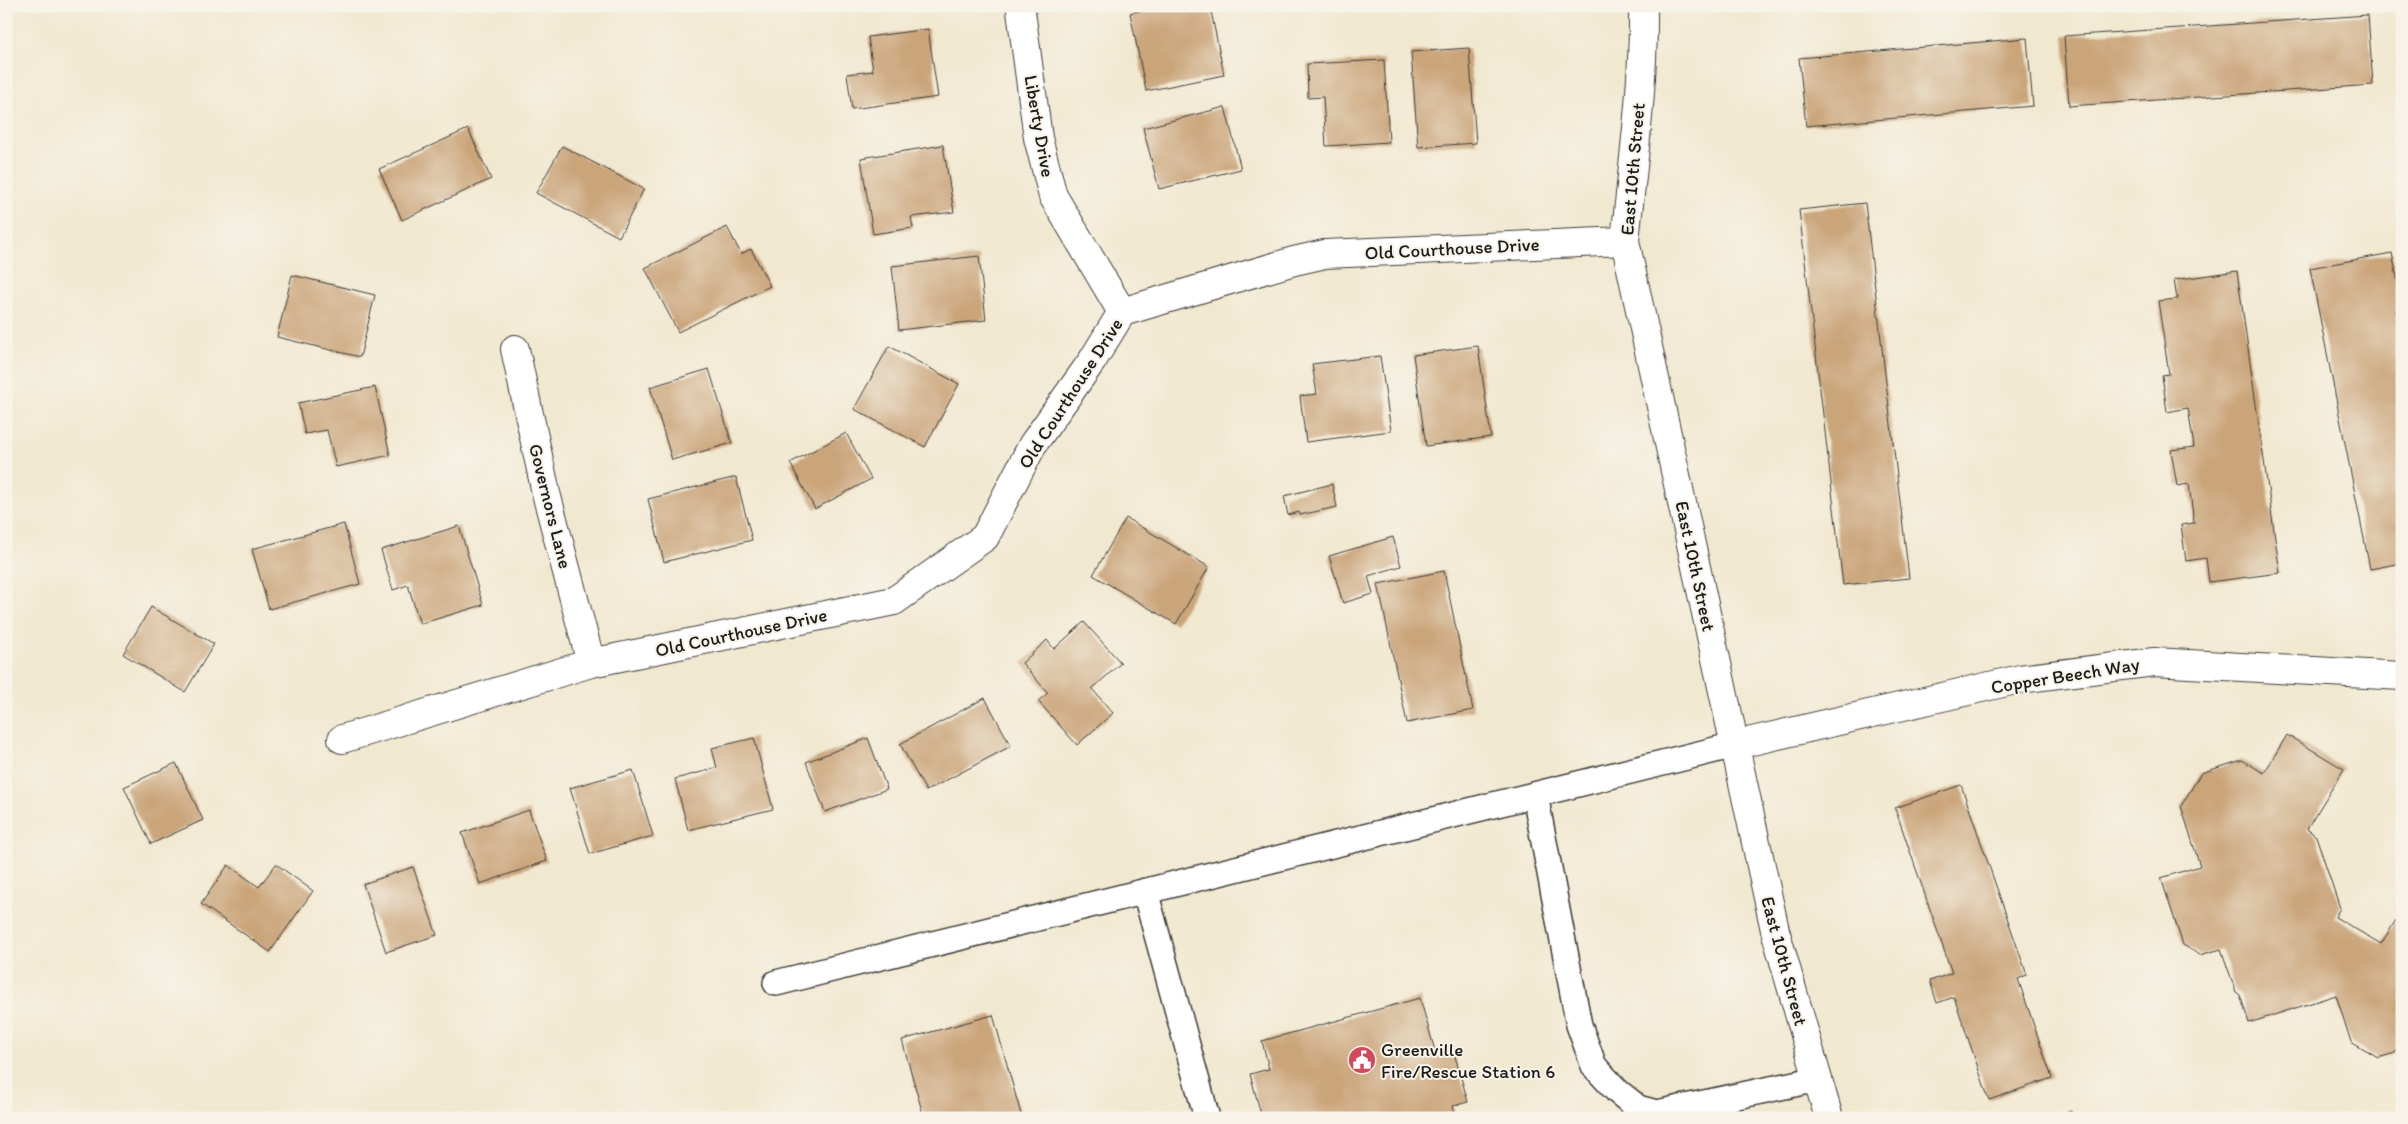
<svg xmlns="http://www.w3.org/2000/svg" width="2408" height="1124" font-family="Itim,sans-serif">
	<rect width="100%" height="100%" fill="#f7f3e8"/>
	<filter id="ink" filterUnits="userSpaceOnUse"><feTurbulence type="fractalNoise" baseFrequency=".02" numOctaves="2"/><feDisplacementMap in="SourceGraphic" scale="10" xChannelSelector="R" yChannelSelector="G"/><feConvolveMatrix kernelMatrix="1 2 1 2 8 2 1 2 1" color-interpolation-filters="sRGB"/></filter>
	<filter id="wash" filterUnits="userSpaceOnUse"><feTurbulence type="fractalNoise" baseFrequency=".0096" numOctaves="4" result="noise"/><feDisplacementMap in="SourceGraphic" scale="20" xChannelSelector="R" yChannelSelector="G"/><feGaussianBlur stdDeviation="1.12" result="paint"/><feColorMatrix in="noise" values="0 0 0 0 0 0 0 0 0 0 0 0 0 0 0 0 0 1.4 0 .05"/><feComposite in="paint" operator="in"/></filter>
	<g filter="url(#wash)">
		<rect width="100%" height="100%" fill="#f1e8d0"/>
		<g id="blocks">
			<path fill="#caa57a" d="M 1163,6 L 1210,6 L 1224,75 L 1146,91 L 1130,13 Z
				M 2368,15 L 2373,85 L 2069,106 L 2064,36 Z
				M 928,29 L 938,97 L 852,109 L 847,74 L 873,71 L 868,37 Z
				M 2027,38 L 2033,106 L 1806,126 L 1799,58 Z
				M 1469,48 L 1476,143 L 1418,147 L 1411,52 Z
				M 1384,60 L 1389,142 L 1326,146 L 1323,97 L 1308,98 L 1307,64 Z
				M 1225,107 L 1241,169 L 1159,189 L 1143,128 Z
				M 468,129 L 491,179 L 402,220 L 379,169 Z
				M 943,145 L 954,212 L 911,217 L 913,228 L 873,234 L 861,158 Z
				M 562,146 L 644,189 L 619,237 L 536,193 Z
				M 1865,203 L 1909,578 L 1843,585 L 1799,210 Z
				M 727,227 L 741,254 L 751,249 L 770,286 L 678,332 L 645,268 Z
				M 2392,253 L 2402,302 L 2402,309 L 2396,310 L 2402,338 L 2402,563 L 2370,569 L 2310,268 Z
				M 979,256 L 986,320 L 899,330 L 892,266 Z
				M 2237,271 L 2280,573 L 2209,582 L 2206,558 L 2186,561 L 2181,525 L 2194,523 L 2189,484 L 2177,486 L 2171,450 L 2194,447 L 2188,408 L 2167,412 L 2162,375 L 2169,374 L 2158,301 L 2177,299 L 2174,280 Z
				M 292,275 L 375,295 L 360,357 L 277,337 Z
				M 889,346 L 959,384 L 925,447 L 854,409 Z
				M 1478,346 L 1491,437 L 1426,446 L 1413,355 Z
				M 1380,356 L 1391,431 L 1306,442 L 1300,396 L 1317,394 L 1312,364 Z
				M 709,369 L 732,443 L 672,460 L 650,387 Z
				M 375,387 L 390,455 L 336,467 L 327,430 L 305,434 L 298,403 Z
				M 846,433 L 871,479 L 815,509 L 790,463 Z
				M 736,477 L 752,540 L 664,562 L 648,499 Z
				M 1332,484 L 1337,507 L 1300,515 L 1299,512 L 1288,515 L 1284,496 Z
				M 1126,518 L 1209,567 L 1176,624 L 1093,575 Z
				M 344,524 L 360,584 L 269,609 L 252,549 Z
				M 459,526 L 483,605 L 420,624 L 408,585 L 393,590 L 381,550 Z
				M 1393,537 L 1401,566 L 1368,576 L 1373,594 L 1343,603 L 1329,556 Z
				M 1444,571 L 1473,710 L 1407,723 L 1378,584 Z
				M 151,607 L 214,644 L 185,692 L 123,654 Z
				M 1084,622 L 1121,663 L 1092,689 L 1113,713 L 1077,745 L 1038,701 L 1048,693 L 1022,663 L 1047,640 L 1054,649 Z
				M 985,698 L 1011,746 L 926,791 L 900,744 Z
				M 2287,735 L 2344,769 L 2307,829 L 2316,836 L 2340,908 L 2335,917 L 2381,944 L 2396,920 L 2402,924 L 2402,1041 L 2395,1053 L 2378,1058 L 2351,1042 L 2336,995 L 2249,1023 L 2240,995 L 2236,992 L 2221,949 L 2200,955 L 2183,945 L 2161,878 L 2200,866 L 2181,806 L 2201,773 L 2242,760 L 2264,773 Z
				M 754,738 L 773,809 L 688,830 L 675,779 L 717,768 L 712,748 Z
				M 868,738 L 887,789 L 825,812 L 806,762 Z
				M 176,763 L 203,820 L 151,844 L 124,787 Z
				M 633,770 L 653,836 L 590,854 L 570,788 Z
				M 1961,785 L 2027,975 L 2018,979 L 2052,1078 L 1989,1100 L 1954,997 L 1937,1003 L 1930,981 L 1952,973 L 1895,808 Z
				M 529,810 L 547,861 L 480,884 L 462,833 Z
				M 276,864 L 313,891 L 270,952 L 201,904 L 228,865 L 259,887 Z
				M 413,867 L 437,935 L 386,952 L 363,884 Z
				M 1420,998 L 1435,1051 L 1452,1046 L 1468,1102 L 1453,1106 L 1456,1118 L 1262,1118 L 1250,1074 L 1269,1069 L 1262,1041 Z
				M 993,1015 L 1022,1118 L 924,1118 L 902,1040 Z
				M 2071,1111 L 2073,1118 L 2052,1118 L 2052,1117 Z"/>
		</g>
	</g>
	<g filter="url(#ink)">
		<use href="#blocks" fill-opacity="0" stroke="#3c3b37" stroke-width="1"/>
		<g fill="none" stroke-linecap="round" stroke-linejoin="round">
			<defs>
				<path id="lane" d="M 1535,795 L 1579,1025 L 1594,1066 L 1617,1091 L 1638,1108 L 1657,1113 L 1818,1079
					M 1145,891 L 1207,1118
					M 776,983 L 1735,745"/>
				<path id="street" d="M 1021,11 L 1038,138 L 1053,196 L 1122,312
					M 515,349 L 546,493 L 591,663
					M 342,739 L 591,663 L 894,601 L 985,537 L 1033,444 L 1092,361 L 1122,312 L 1294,261 L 1325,254 L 1625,241
					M 1735,745 L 2020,679 L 2154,662 L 2402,676"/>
				<path id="primary" d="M 1643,6 C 1644,85 1633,163 1625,241 L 1775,930 L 1829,1118"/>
			</defs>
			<use href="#lane" stroke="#3c3b37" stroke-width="28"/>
			<use href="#street" stroke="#3c3b37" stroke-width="30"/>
			<use href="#primary" stroke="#3c3b37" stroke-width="30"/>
			<use href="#lane" stroke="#fff" stroke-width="25"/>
			<use href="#street" stroke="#fff" stroke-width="28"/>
			<use href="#primary" stroke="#fff" stroke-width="28"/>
		</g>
	</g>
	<defs>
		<symbol id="civic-disc" viewBox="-11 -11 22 22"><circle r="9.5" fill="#d1495b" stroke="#f7f3e8"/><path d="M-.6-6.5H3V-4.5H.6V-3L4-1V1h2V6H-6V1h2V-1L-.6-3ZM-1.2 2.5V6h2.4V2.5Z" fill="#fff"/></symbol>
	</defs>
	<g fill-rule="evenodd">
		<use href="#civic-disc" x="1346" y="1044" width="32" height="32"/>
	</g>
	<g text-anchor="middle" stroke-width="4" stroke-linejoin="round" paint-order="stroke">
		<g font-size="19" fill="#1c1c1c" stroke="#f7f3e8">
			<text transform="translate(1040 126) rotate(80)" y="7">Liberty Drive</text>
			<text transform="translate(1632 169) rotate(-85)" y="7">East 10th Street</text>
			<text transform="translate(1452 248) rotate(-3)" y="7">Old Courthouse Drive</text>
			<text transform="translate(1070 393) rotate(-57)" y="7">Old Courthouse Drive</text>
			<text transform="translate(551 506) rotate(76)" y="7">Governors Lane</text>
			<text transform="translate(1696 566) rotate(78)" y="7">East 10th Street</text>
			<text transform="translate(741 632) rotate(-12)" y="7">Old Courthouse Drive</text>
			<text transform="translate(2065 675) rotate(-9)" y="7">Copper Beech Way</text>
			<text transform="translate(1785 961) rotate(75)" y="7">East 10th Street</text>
		</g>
		<g font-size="19" fill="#1c1c1c" stroke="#f7f3e8" text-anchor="start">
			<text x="1381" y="1056">Greenville<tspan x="1381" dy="22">Fire/Rescue Station 6</tspan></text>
		</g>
	</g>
	<rect width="2408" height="1124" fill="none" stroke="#f7f3e8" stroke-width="25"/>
</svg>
